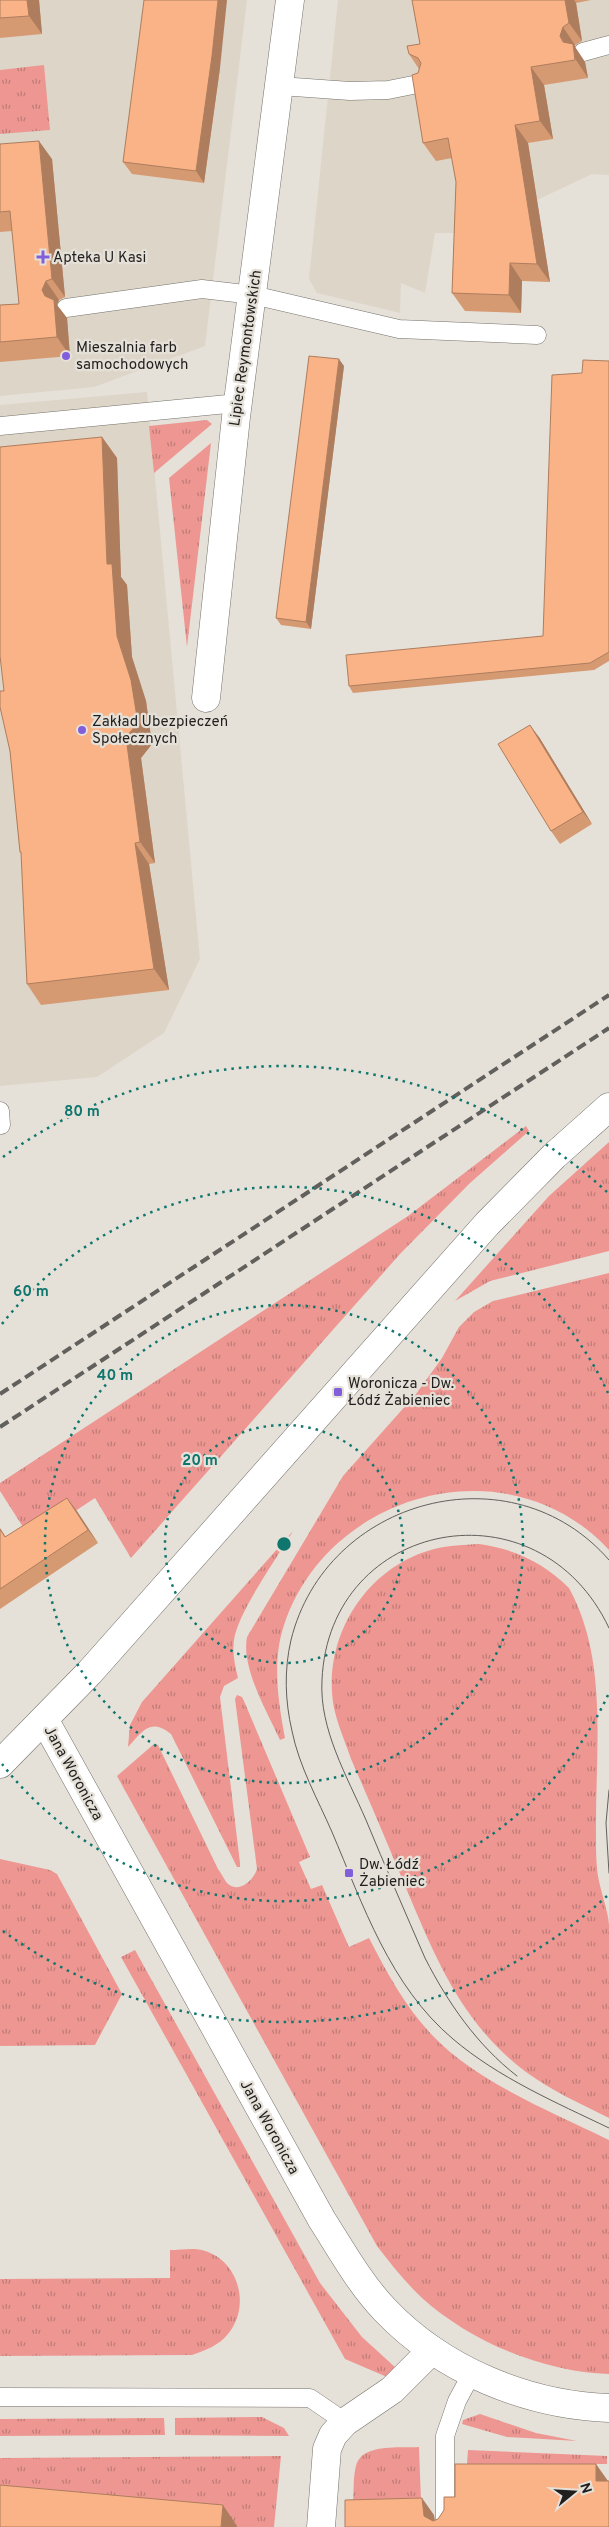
<svg xmlns="http://www.w3.org/2000/svg" width="609" height="2527" font-family="Overpass,sans-serif">
	<defs>
		<pattern id="grass-tufts" width="24" height="20" patternUnits="userSpaceOnUse" patternTransform="scale(1.25)"><rect width="24" height="20" fill="#ee9792"/><path d="M3 7l-1-3M5 7V3M7 7l1-3M15 17l-1-3M17 17v-4M19 17l1-3" fill="none" stroke="#c07b77"/></pattern>
	</defs>
	<rect width="100%" height="100%" fill="#e5e1d9"/>
	<path fill="#ddd5c8" d="M 0,0 L 247,0 L 205,346 L 94,387 L 0,396 Z
		M 338,0 L 609,0 L 609,175 L 592,174 L 467,233 L 435,233 L 425,293 L 401,283 L 400,313 L 317,293 L 309,279 Z
		M 147,392 L 200,959 L 164,1033 L 97,1077 L 0,1086 L 0,405 Z"/>
	<path fill="url(#grass-tufts)" d="M 44,65 L 50,130 L 0,134 L 0,70 Z
		M 207,420 L 212,424 L 154,473 L 149,426 Z
		M 211,443 L 187,647 L 169,478 Z
		M 526,1126 L 529,1131 L 470,1183 L 400,1254 L 131,1558 L 95,1498 L 13,1552 L 23,1527 L 0,1491 L 0,1483 L 408,1216 Z
		M 609,1142 L 609,1251 L 490,1281 L 455,1301 L 549,1196 Z
		M 609,1273 L 609,1550 C 511,1443 329,1490 284,1625 C 272,1661 278,1701 285,1738 L 280,1740 C 267,1711 241,1668 247,1637 L 343,1476 L 416,1394 L 442,1358 L 459,1327 L 474,1312 L 493,1301 Z
		M 293,1531 C 277,1558 238,1612 234,1640 C 232,1653 235,1665 238,1678 L 224,1686 L 220,1697 L 240,1863 L 240,1867 L 237,1867 L 171,1734 C 150,1717 142,1732 128,1747 L 130,1725 L 142,1702 Z
		M 479,1544 C 515,1549 544,1563 569,1588 C 609,1661 595,1749 596,1836 C 596,1851 596,1867 599,1881 C 602,1896 608,1911 609,1925 C 609,1946 609,1968 609,1990 C 609,2032 609,2075 609,2118 C 581,2104 552,2091 526,2072 C 462,2024 436,1959 406,1888 C 388,1845 370,1802 351,1759 C 344,1738 333,1715 332,1693 C 328,1628 370,1566 434,1549 C 449,1545 464,1545 479,1544 Z
		M 237,1695 L 242,1697 L 244,1701 L 310,1857 L 299,1862 L 311,1889 L 322,1885 L 349,1947 L 369,1938 C 387,1973 406,2008 433,2036 C 478,2083 552,2112 609,2140 L 609,2374 C 543,2372 471,2342 422,2298 C 405,2282 391,2264 377,2246 L 117,1776 L 154,1744 L 158,1745 L 218,1869 C 221,1873 224,1879 227,1883 C 239,1894 253,1881 257,1869 L 235,1699 Z
		M 0,1859 L 50,1870 L 57,1874 L 122,1994 L 95,2045 L 0,2046 Z
		M 135,1950 L 320,2283 L 362,2337 L 396,2368 L 387,2377 L 345,2359 L 121,1957 Z
		M 170,2250 C 181,2250 195,2247 205,2251 C 239,2261 251,2307 228,2334 C 218,2346 206,2350 192,2355 L 0,2356 L 0,2279 L 170,2278 Z
		M 480,2414 L 536,2433 L 577,2441 L 507,2437 L 462,2424 L 463,2420 Z
		M 262,2417 L 284,2428 L 289,2436 L 175,2435 L 175,2418 Z
		M 164,2418 L 165,2435 L 0,2436 L 0,2419 Z
		M 419,2447 L 421,2501 L 353,2502 C 354,2490 353,2477 356,2466 C 361,2443 400,2448 419,2447 Z
		M 468,2450 L 607,2456 L 607,2464 L 467,2464 Z
		M 281,2456 L 274,2527 L 237,2527 L 0,2505 L 0,2458 Z"/>
	<g fill="none" stroke-linecap="round" stroke-linejoin="round">
		<defs>
			<path id="lane" d="M 583,52 L 609,45
				M 280,86 L 350,91 L 388,90 L 423,83
				M 66,308 L 202,289 L 253,295 L 399,329 L 537,335
				M 0,426 L 238,403
				M 0,1111 L 1,1125
				M 0,2397 L 310,2398 L 345,2422
				M 445,2527 L 445,2436 L 457,2401 L 472,2373"/>
			<path id="street" d="M 206,698 L 236,417 L 290,0
				M 321,2527 L 327,2449 L 333,2435 L 345,2422 L 392,2390 L 432,2350"/>
			<path id="secondary" d="M 44,1719 L 322,2220 C 342,2251 360,2284 385,2310 C 442,2370 527,2405 609,2408
				M 0,1764 L 90,1672 L 487,1224 L 554,1156 L 609,1107"/>
		</defs>
		<use href="#lane" stroke="#75726b" stroke-width="19"/>
		<use href="#street" stroke="#75726b" stroke-width="29"/>
		<use href="#secondary" stroke="#75726b" stroke-width="29"/>
		<use href="#lane" stroke="#fff" stroke-width="18"/>
		<use href="#street" stroke="#fff" stroke-width="28"/>
		<use href="#secondary" stroke="#fff" stroke-width="28"/>
		<path stroke="#62605c" stroke-width="1" d="M 609,1560 C 512,1448 326,1498 291,1640 C 284,1670 285,1701 292,1731 C 299,1766 318,1800 332,1832 C 363,1905 390,1986 453,2039 C 499,2078 555,2102 609,2128
			M 609,1790 L 606,1823 L 609,1873
			M 517,2076 C 477,2045 448,2003 425,1958 C 405,1912 385,1866 366,1820 C 347,1776 319,1729 322,1680 C 329,1519 539,1479 609,1628"/>
		<path stroke="#62605c" stroke-width="4" stroke-dasharray="10 5" stroke-linecap="butt" d="M 0,1394 L 609,995
			M 0,1427 L 609,1028"/>
	</g>
	<path fill="#d69a73" d="M 0,0 L 39,0 L 42,34 L 0,38 Z
		M 412,0 L 591,0 L 576,3 L 582,41 L 575,45 L 575,47 L 585,62 L 588,78 L 544,85 L 553,139 L 528,143 L 550,282 L 522,281 L 521,313 L 465,311 L 452,293 L 456,182 L 452,158 L 436,161 L 423,143 L 418,73 L 419,69 L 409,54 L 420,44 Z
		M 220,68 L 204,183 L 132,174 L 123,162 Z
		M 0,144 L 52,159 L 65,297 L 59,300 L 57,305 L 67,318 L 70,356 L 0,362 L 0,305 L 19,304 L 12,231 L 0,232 Z
		M 609,361 L 609,661 L 594,670 L 353,693 L 349,686 L 543,636 L 582,373 Z
		M 344,366 L 311,629 L 281,625 L 276,618 Z
		M 102,437 L 117,458 L 121,577 L 127,585 L 132,657 L 146,701 L 152,744 L 141,758 L 155,863 L 149,864 L 169,990 L 41,1005 L 27,984 L 22,855 L 20,852 L 4,691 Z
		M 539,737 L 592,824 L 560,844 L 551,831 Z
		M 67,1498 L 98,1543 L 0,1609 L 0,1528 L 6,1537 Z"/>
	<path fill="#ae7d5e" d="M 27,0 L 39,0 L 42,34 L 29,16 Z
		M 218,0 L 227,0 L 220,68 L 204,183 L 196,171 Z
		M 565,0 L 574,0 L 576,3 L 582,41 L 569,23 Z
		M 563,27 L 575,45 L 575,47 L 585,62 L 588,78 L 560,36 Z
		M 531,67 L 544,85 L 553,139 L 540,121 Z
		M 515,125 L 528,143 L 550,282 L 537,264 Z
		M 39,141 L 52,159 L 65,297 L 52,279 Z
		M 510,263 L 522,281 L 521,313 L 509,295 Z
		M 46,281 L 59,300 L 57,305 L 67,318 L 70,356 L 57,337 L 42,290 Z
		M 339,359 L 344,366 L 311,629 L 306,622 Z
		M 102,437 L 117,458 L 121,577 L 127,585 L 132,657 L 146,701 L 152,744 L 141,758 L 155,863 L 140,842 L 126,737 L 117,636 L 107,564 Z
		M 530,725 L 539,737 L 592,824 L 583,812 Z
		M 135,843 L 149,864 L 169,990 L 154,969 Z
		M 67,1498 L 77,1511 L 98,1543 L 88,1530 Z
		M 596,2464 L 608,2481 L 596,2481 Z
		M 422,2498 L 434,2515 L 436,2527 L 424,2516 Z
		M 223,2505 L 237,2526 L 237,2527 L 221,2527 Z"/>
	<path fill="#f9b386" stroke="#ae7d5e" d="M 0,0 L 27,0 L 29,16 L 0,18 Z
		M 144,0 L 218,0 L 212,56 L 196,171 L 123,162 Z
		M 412,0 L 565,0 L 569,23 L 563,27 L 560,36 L 563,42 L 573,44 L 575,60 L 531,67 L 540,121 L 515,125 L 537,264 L 510,263 L 509,295 L 452,293 L 456,182 L 448,138 L 423,143 L 412,75 L 418,73 L 421,63 L 418,58 L 409,54 L 407,46 L 420,44 Z
		M 39,141 L 52,279 L 46,281 L 42,290 L 45,296 L 54,300 L 57,337 L 0,342 L 0,305 L 19,304 L 10,211 L 0,212 L 0,144 Z
		M 309,356 L 339,359 L 306,622 L 276,618 Z
		M 583,360 L 609,361 L 609,652 L 590,663 L 349,686 L 346,655 L 543,636 L 552,375 L 582,373 Z
		M 102,437 L 107,564 L 112,564 L 117,636 L 131,680 L 138,723 L 126,737 L 140,842 L 135,843 L 154,969 L 27,984 L 21,852 L 20,852 L 10,751 L 0,707 L 0,691 L 4,691 L 0,656 L 0,447 Z
		M 530,725 L 583,812 L 551,831 L 498,744 Z
		M 67,1498 L 88,1530 L 0,1589 L 0,1529 L 5,1537 Z
		M 455,2464 L 596,2464 L 596,2481 L 609,2481 L 609,2527 L 345,2527 L 345,2500 L 422,2498 L 424,2516 L 433,2521 L 438,2519 L 444,2510 L 444,2497 L 455,2497 Z
		M 0,2485 L 223,2505 L 221,2527 L 0,2527 Z"/>
	<g fill="none" stroke="#0f766e" stroke-width="2.5" stroke-dasharray="2.5 5">
		<circle cx="284" cy="1544" r="119"/>
		<circle cx="284" cy="1544" r="239"/>
		<path d="M608 1695A358 358 0 0 1 2 1764M2 1324A358 358 0 0 1 608 1393"/>
		<path d="M607 1896A478 478 0 0 1 3 1931M3 1157A478 478 0 0 1 607 1192"/>
	</g>
	<g fill="#825fda" stroke="#e5e1d9" stroke-width="2">
		<path d="M40.5 249.5h5v5h5v5h-5v5h-5v-5h-5v-5h5z"/>
		<circle cx="66" cy="356" r="5"/>
		<circle cx="82" cy="730" r="5"/>
		<rect x="333" y="1387" width="10" height="10" rx="2.5"/>
		<rect x="344" y="1868" width="10" height="10" rx="2.5"/>
	</g>
	<g text-anchor="middle" stroke-width="4.5" stroke-linejoin="round" paint-order="stroke">
		<g font-size="15" fill="#211f1d" stroke="#e5e1d9" text-anchor="start">
			<text x="53" y="262">Apteka U Kasi</text>
			<text x="76" y="352">Mieszalnia farb<tspan x="76" dy="17">samochodowych</tspan></text>
			<text x="92" y="726">Zakład Ubezpieczeń<tspan x="92" dy="17">Społecznych</tspan></text>
			<text x="348" y="1388">Woronicza - Dw.<tspan x="348" dy="17">Łódź Żabieniec</tspan></text>
			<text x="359" y="1869">Dw. Łódź<tspan x="359" dy="17">Żabieniec</tspan></text>
		</g>
		<g font-size="15" fill="#211f1d" stroke="#e5e1d9">
			<text transform="translate(245 348) rotate(-82)" y="5">Lipiec Reymontowskich</text>
			<text transform="translate(74 1773) rotate(61)" y="5">Jana Woronicza</text>
			<text transform="translate(270 2127) rotate(61)" y="5">Jana Woronicza</text>
		</g>
	</g>
	<circle cx="284" cy="1544" r="8" fill="#0f766e" stroke="#e5e1d9" stroke-width="2.5"/>
	<g font-size="15" text-anchor="middle" font-weight="bold" fill="#0f766e" stroke="#e5e1d9" stroke-width="4.5" stroke-linejoin="round" paint-order="stroke">
		<text x="82" y="1116">80 m</text>
		<text x="31" y="1296">60 m</text>
		<text x="115" y="1380">40 m</text>
		<text x="200" y="1465">20 m</text>
	</g>
	<g transform="translate(574 2492) rotate(72)" stroke="#e5e1d9" stroke-width="4" paint-order="stroke">
	<path d="M0-4L9 19L0 12L-9 19Z" fill="#211f1d"/>
	<text y="-8" font-size="14" font-weight="bold" text-anchor="middle" fill="#211f1d">N</text>
	</g>
</svg>
